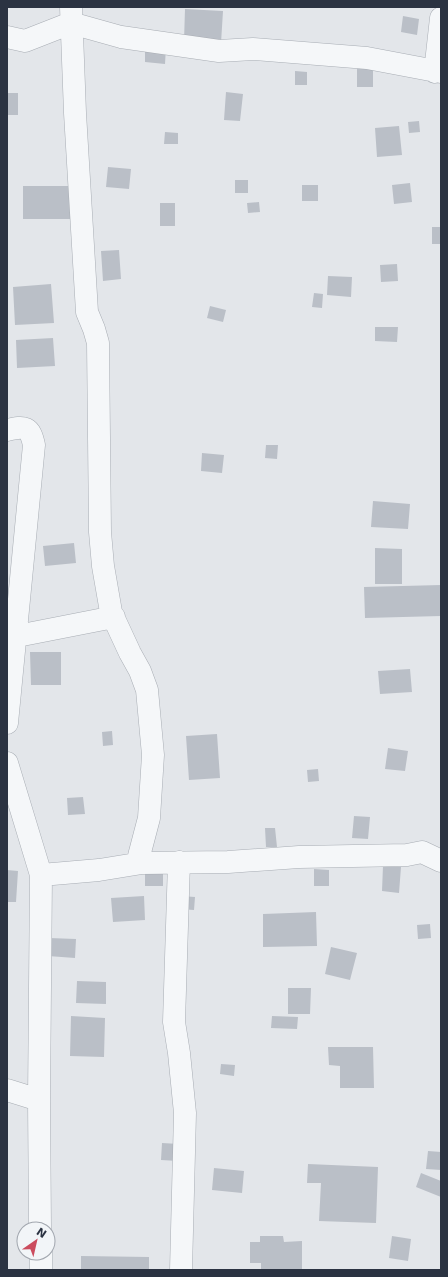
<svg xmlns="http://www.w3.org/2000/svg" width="448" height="1277" font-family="'DejaVu Sans',sans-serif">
	<rect width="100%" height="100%" fill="#e3e6ea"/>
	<path fill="#babfc7" d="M 185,9 L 223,11 L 221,43 L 184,41 Z
		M 403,16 L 419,19 L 417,35 L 401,32 Z
		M 145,46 L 166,47 L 165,64 L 145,62 Z
		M 357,68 L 373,68 L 373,87 L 357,87 Z
		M 295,71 L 307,72 L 307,85 L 295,85 Z
		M 226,92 L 243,94 L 240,121 L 224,120 Z
		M 7,93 L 18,93 L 18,115 L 7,115 Z
		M 419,121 L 420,132 L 409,133 L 408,122 Z
		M 399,126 L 402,155 L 377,157 L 375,128 Z
		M 165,132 L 178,133 L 178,144 L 164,144 Z
		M 108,167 L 131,169 L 129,189 L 106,187 Z
		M 235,180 L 248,180 L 248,193 L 235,193 Z
		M 410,183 L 412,202 L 394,204 L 392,185 Z
		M 302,185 L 318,185 L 318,201 L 302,201 Z
		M 23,186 L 74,186 L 74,219 L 23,219 Z
		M 259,202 L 260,212 L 248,213 L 247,203 Z
		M 160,203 L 175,203 L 175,226 L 160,226 Z
		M 432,227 L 441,227 L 441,244 L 432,244 Z
		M 119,250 L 121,279 L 103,281 L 101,251 Z
		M 397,264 L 398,281 L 381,282 L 380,265 Z
		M 328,276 L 352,277 L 351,297 L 327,295 Z
		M 51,284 L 54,323 L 15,325 L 13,287 Z
		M 314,293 L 323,294 L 322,308 L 312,307 Z
		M 210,306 L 226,310 L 223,322 L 207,318 Z
		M 375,327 L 398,327 L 397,342 L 375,341 Z
		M 53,338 L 55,366 L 17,368 L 16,340 Z
		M 266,445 L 278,445 L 277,459 L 265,458 Z
		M 202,453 L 224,455 L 222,473 L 201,471 Z
		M 373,501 L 410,504 L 408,529 L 371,527 Z
		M 74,543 L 76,563 L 45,566 L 43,546 Z
		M 375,548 L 402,549 L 402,584 L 375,584 Z
		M 441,585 L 441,616 L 365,618 L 364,587 Z
		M 30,652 L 61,652 L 61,685 L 31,685 Z
		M 410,669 L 412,692 L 380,694 L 378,671 Z
		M 112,731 L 113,745 L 103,746 L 102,732 Z
		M 217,734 L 220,778 L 189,780 L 186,736 Z
		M 388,748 L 408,751 L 405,771 L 385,769 Z
		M 318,769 L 319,781 L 308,782 L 307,770 Z
		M 83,797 L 85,814 L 68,815 L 67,798 Z
		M 354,816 L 370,817 L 368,839 L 352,838 Z
		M 265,828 L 275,828 L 277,847 L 266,847 Z
		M 383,866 L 401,867 L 399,893 L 382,891 Z
		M 314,869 L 329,870 L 329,886 L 314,886 Z
		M 7,870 L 18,871 L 16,902 L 7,902 Z
		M 145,874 L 163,874 L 163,886 L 145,886 Z
		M 144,896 L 145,920 L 113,922 L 111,898 Z
		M 180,896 L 195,897 L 194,910 L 179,909 Z
		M 316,912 L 317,946 L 263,947 L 263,914 Z
		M 430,924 L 431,938 L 418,939 L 417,925 Z
		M 49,938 L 76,939 L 75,958 L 48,956 Z
		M 331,947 L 357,953 L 350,980 L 325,974 Z
		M 77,981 L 106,982 L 106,1004 L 76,1003 Z
		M 288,988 L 311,988 L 310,1014 L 288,1014 Z
		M 71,1016 L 105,1018 L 104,1057 L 70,1056 Z
		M 272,1016 L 298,1017 L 297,1029 L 271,1028 Z
		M 328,1047 L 373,1047 L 374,1088 L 340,1088 L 340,1066 L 329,1065 Z
		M 221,1064 L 235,1065 L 234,1076 L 220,1074 Z
		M 162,1143 L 179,1144 L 178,1161 L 161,1160 Z
		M 428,1151 L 441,1152 L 441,1170 L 426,1169 Z
		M 308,1164 L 378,1167 L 376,1223 L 319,1221 L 321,1183 L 307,1183 Z
		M 214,1168 L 244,1171 L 242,1193 L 212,1190 Z
		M 421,1173 L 441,1181 L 441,1197 L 416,1187 Z
		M 260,1236 L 283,1236 L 284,1242 L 302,1241 L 302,1270 L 261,1270 L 261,1263 L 250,1263 L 250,1242 L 260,1242 Z
		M 392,1236 L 411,1239 L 408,1261 L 389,1258 Z
		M 81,1256 L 149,1257 L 149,1270 L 81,1270 Z"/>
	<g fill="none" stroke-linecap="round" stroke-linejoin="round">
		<defs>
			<path id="minor" d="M 7,37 L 25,41 L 71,23 L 121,37 L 219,51 L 253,49 L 367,58 L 441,72
				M 435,72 L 441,18
				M 7,430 C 25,426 30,426 34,445 L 7,723
				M 7,638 L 114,617
				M 7,763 L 41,875 L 39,1100 L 40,1229
				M 179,862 L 174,1022 L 179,1053 L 185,1113 L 181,1270
				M 142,863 L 228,862 L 299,857 L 407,855 L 422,852 L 441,861
				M 41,875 L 99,870 L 142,863 L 139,856 L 149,818 L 153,755 L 147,690 L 140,671 L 130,653 L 111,612 L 103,566 L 100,532 L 98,343 L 94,329 L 87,312 L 75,113 L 71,7
				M 7,1090 L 39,1100
				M 41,1253 L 41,1270"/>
		</defs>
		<use href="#minor" stroke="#a8adb4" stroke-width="23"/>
		<use href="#minor" stroke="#f5f7f9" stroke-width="22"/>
	</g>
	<rect width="448" height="1277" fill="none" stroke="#2b3342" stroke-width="16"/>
	<g transform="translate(36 1241) rotate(34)"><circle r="19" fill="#f2f5f8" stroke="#a2a7af"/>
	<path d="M0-3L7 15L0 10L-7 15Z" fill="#cb4c5e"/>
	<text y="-6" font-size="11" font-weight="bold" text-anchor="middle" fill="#2b3342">N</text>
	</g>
</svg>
